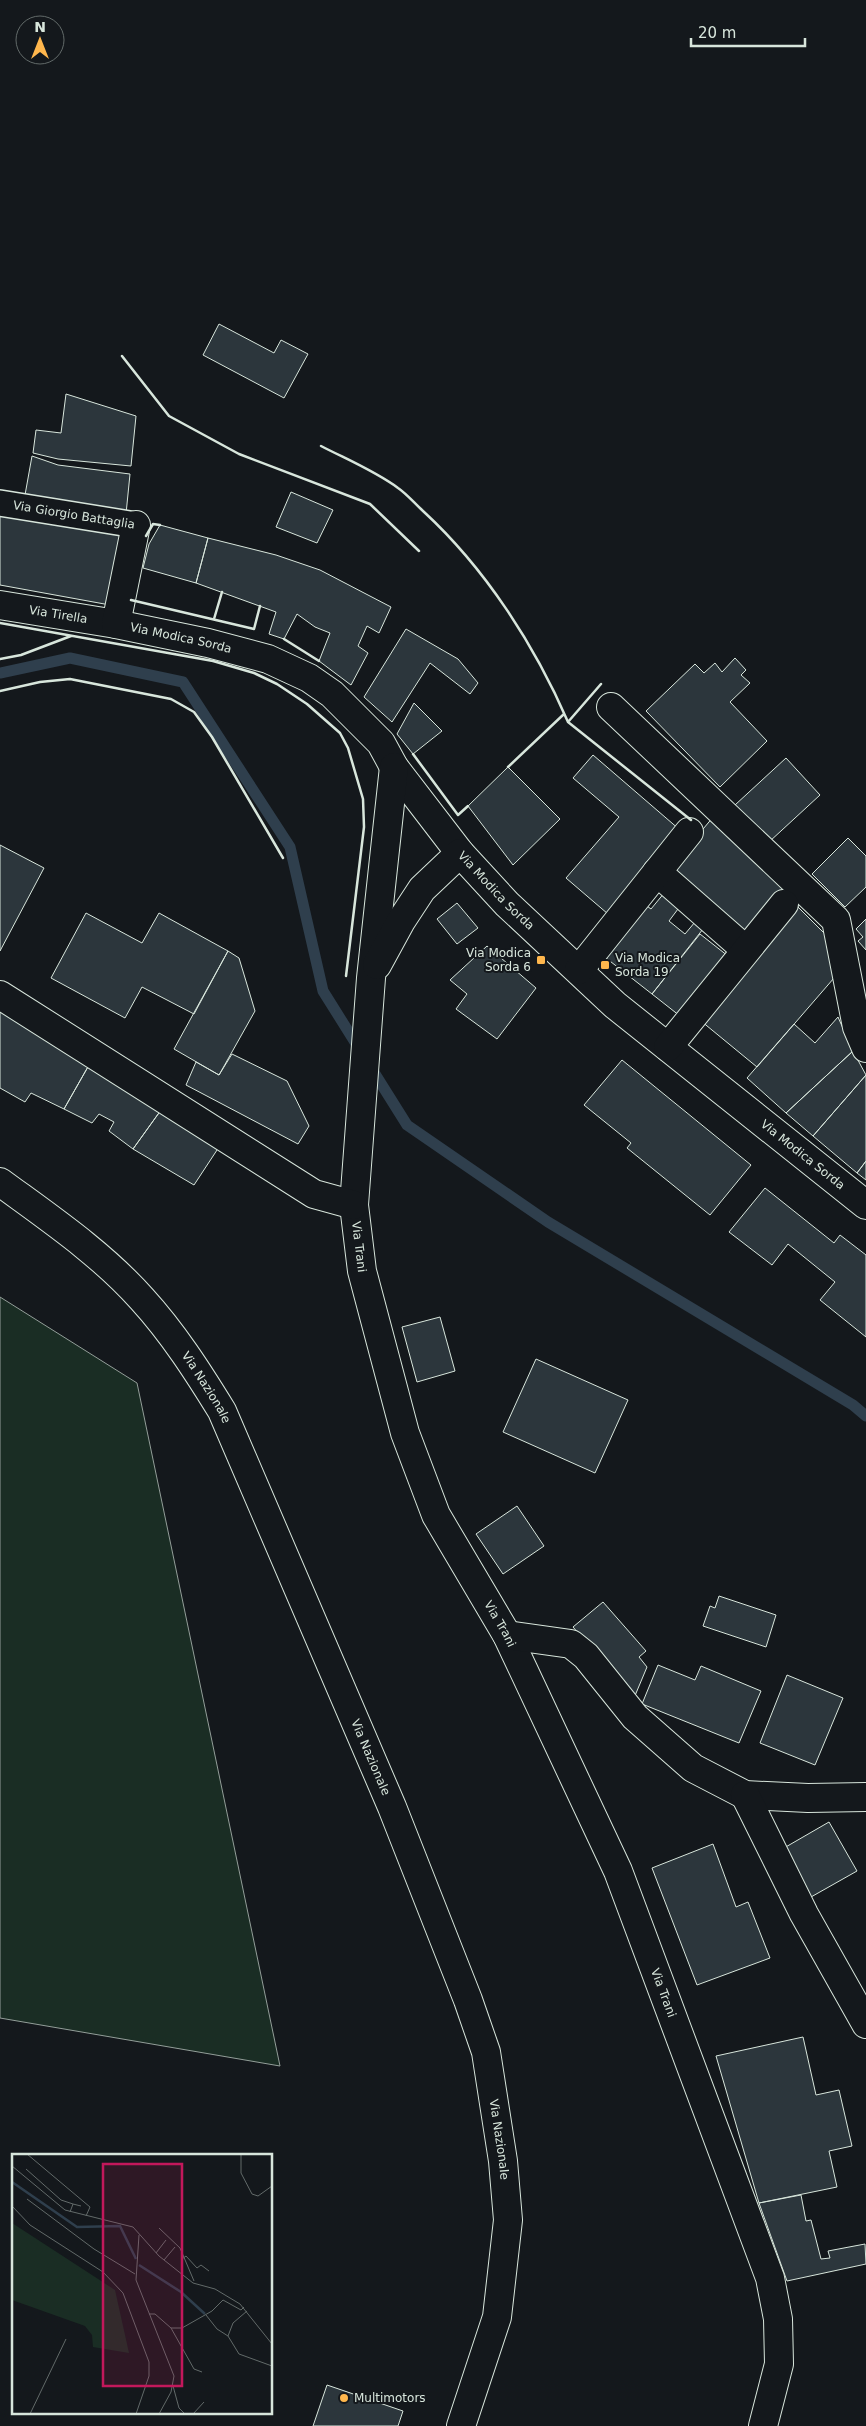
<svg xmlns="http://www.w3.org/2000/svg" width="866" height="2426" font-family="'DejaVu Sans',sans-serif">
	<rect width="100%" height="100%" fill="#14181c"/>
	<path fill="#1a2d24" stroke="#939e99" d="M 0,1297 L 137,1383 L 280,2066 L 0,2018 Z"/>
	<g fill="none" stroke-linecap="round" stroke-linejoin="round">
		<path stroke="#2f3f4d" stroke-width="11" d="M 0,673 L 70,658 L 183,682 L 290,847 L 323,991 L 360,1050
			M 370,1066 L 407,1125 L 548,1222 L 853,1405 L 866,1416"/>
	</g>
	<path fill="#2c363c" stroke="#d8e6dc" d="M 219,324 L 274,353 L 281,340 L 308,354 L 284,398 L 203,355 Z
		M 66,394 L 136,416 L 131,466 L 58,459 L 33,453 L 36,430 L 61,433 Z
		M 32,456 L 58,465 L 130,474 L 126,514 L 25,495 Z
		M 291,492 L 333,510 L 317,543 L 276,527 Z
		M 0,511 L 122,531 L 110,605 L 0,585 Z
		M 160,525 L 208,538 L 196,583 L 143,568 L 149,544 Z
		M 208,538 L 276,555 L 320,570 L 391,607 L 379,633 L 367,626 L 358,646 L 368,653 L 351,685 L 319,661 L 330,633 L 315,627 L 297,614 L 284,639 L 269,634 L 276,612 L 196,583 Z
		M 406,629 L 458,659 L 478,683 L 470,694 L 430,663 L 392,722 L 364,697 Z
		M 735,658 L 746,670 L 741,675 L 750,683 L 730,702 L 767,741 L 720,787 L 646,711 L 695,664 L 704,673 L 715,663 L 722,672 Z
		M 414,703 L 442,731 L 413,754 L 397,734 Z
		M 593,755 L 680,830 L 608,914 L 566,878 L 619,817 L 573,778 Z
		M 786,758 L 820,795 L 769,842 L 735,805 Z
		M 508,767 L 560,819 L 513,865 L 468,806 Z
		M 714,816 L 786,888 L 748,934 L 671,867 Z
		M 848,838 L 866,856 L 866,887 L 845,907 L 812,874 Z
		M 0,845 L 44,868 L 0,951 Z
		M 665,892 L 681,905 L 669,921 L 685,934 L 695,922 L 703,929 L 652,994 L 606,958 L 647,906 L 651,909 Z
		M 457,903 L 478,928 L 457,944 L 437,919 Z
		M 795,904 L 827,936 L 834,978 L 757,1067 L 701,1021 Z
		M 86,913 L 142,943 L 159,913 L 228,951 L 194,1014 L 142,987 L 125,1018 L 51,978 Z
		M 866,919 L 866,950 L 858,941 L 863,937 L 856,929 Z
		M 700,934 L 728,956 L 680,1016 L 652,994 Z
		M 487,946 L 536,988 L 497,1039 L 456,1009 L 467,994 L 450,980 Z
		M 228,951 L 239,958 L 255,1011 L 219,1075 L 174,1049 Z
		M 0,1008 L 89,1065 L 64,1109 L 31,1093 L 25,1102 L 0,1088 Z
		M 838,1017 L 853,1051 L 786,1113 L 747,1078 L 794,1024 L 815,1043 Z
		M 853,1051 L 866,1075 L 813,1136 L 786,1113 Z
		M 232,1054 L 287,1081 L 309,1126 L 298,1144 L 186,1085 L 196,1062 L 219,1075 Z
		M 622,1060 L 751,1165 L 710,1215 L 627,1148 L 631,1143 L 584,1105 Z
		M 89,1065 L 161,1110 L 133,1149 L 109,1131 L 114,1122 L 99,1114 L 92,1123 L 64,1109 Z
		M 866,1075 L 866,1161 L 857,1173 L 813,1136 Z
		M 161,1110 L 219,1147 L 194,1185 L 133,1149 Z
		M 866,1161 L 866,1180 L 857,1173 Z
		M 765,1188 L 834,1243 L 840,1235 L 866,1255 L 866,1337 L 820,1300 L 835,1282 L 788,1244 L 772,1265 L 729,1232 Z
		M 440,1317 L 455,1371 L 417,1382 L 402,1327 Z
		M 536,1359 L 628,1400 L 595,1473 L 503,1432 Z
		M 517,1506 L 544,1546 L 503,1574 L 476,1534 Z
		M 719,1596 L 776,1615 L 766,1647 L 703,1626 L 710,1606 L 715,1608 Z
		M 603,1602 L 646,1651 L 639,1657 L 647,1667 L 634,1698 L 573,1627 Z
		M 658,1665 L 695,1680 L 701,1666 L 761,1691 L 739,1743 L 642,1704 Z
		M 787,1675 L 843,1698 L 815,1765 L 760,1743 Z
		M 829,1822 L 857,1871 L 811,1897 L 784,1848 Z
		M 713,1844 L 736,1907 L 748,1902 L 770,1958 L 697,1985 L 652,1868 Z
		M 803,2037 L 816,2095 L 839,2090 L 852,2146 L 829,2151 L 837,2187 L 759,2203 L 716,2056 Z
		M 801,2195 L 806,2221 L 811,2220 L 821,2259 L 830,2258 L 828,2251 L 865,2244 L 866,2264 L 787,2281 L 759,2203 Z
		M 327,2385 L 403,2411 L 398,2426 L 313,2426 Z"/>
	<g fill="none" stroke-linecap="round" stroke-linejoin="round">
		<defs>
			<g id="pedestrian">
				<path id="s1" d="M 0,503 L 136,525"/>
			</g>
			<g id="minor">
				<path id="s2" d="M 0,605 L 116,624 L 208,643 L 268,659 L 309,678 L 332,694 L 381,743 L 394,767 L 460,853 L 507,904 L 615,1005 L 866,1205"/>
				<path d="M 116,624 L 136,525"/>
				<path d="M 611,707 L 836,920 L 857,1027 L 866,1048"/>
				<path id="s3" d="M 394,767 L 371,978 L 354,1205 L 362,1271 L 405,1433 L 436,1515 L 507,1635 L 618,1871 L 770,2278 L 778,2319 L 779,2364 L 763,2426"/>
				<path d="M 657,872 L 746,950"/>
				<path d="M 377,965 L 401,921 L 422,889 L 460,853"/>
				<path d="M 579,970 L 689,832"/>
				<path d="M 0,995 L 314,1194 L 354,1205"/>
				<path d="M 668,1047 L 784,904"/>
				<path d="M 507,1635 L 571,1644 L 586,1656 L 635,1717 L 693,1768 L 745,1795 L 808,1798 L 866,1797"/>
				<path d="M 745,1795 L 804,1914 L 866,2024"/>
			</g>
			<g id="tertiary">
				<path id="s4" d="M 0,1182 C 49,1218 101,1253 142,1299 C 173,1333 198,1372 222,1411 L 392,1807 L 468,2000 L 486,2052 L 503,2161 L 508,2220 L 497,2317 L 461,2426"/>
			</g>
		</defs>
		<use href="#pedestrian" stroke="#d8e6dc" stroke-width="28"/>
		<use href="#minor" stroke="#d8e6dc" stroke-width="30"/>
		<use href="#tertiary" stroke="#d8e6dc" stroke-width="30"/>
		<use href="#pedestrian" stroke="#14181c" stroke-width="25"/>
		<use href="#minor" stroke="#14181c" stroke-width="28"/>
		<use href="#tertiary" stroke="#14181c" stroke-width="28"/>
		<path stroke="#d8e6dc" stroke-width="2.5" d="M 122,356 L 169,416 L 239,454 L 370,504 L 419,551
			M 321,446 C 346,459 375,471 398,488 C 407,494 415,504 423,511 C 485,568 534,644 568,722
			M 146,536 L 153,524 L 160,525
			M 131,600 L 254,629 L 260,606
			M 214,619 L 222,592
			M 0,623 L 213,661 L 254,673 L 277,684 L 307,704 L 340,733 L 348,748 L 363,799 L 364,827 L 346,976
			M 284,639 L 319,661
			M 0,659 L 21,655 L 71,636
			M 601,684 L 568,722 L 691,820
			M 0,691 L 40,682 L 70,679 L 171,699 L 194,712 L 212,737 L 283,858
			M 413,754 L 458,815 L 468,806
			M 508,767 L 564,714"/>
	</g>
	<g fill="#ffb74d" stroke="#14181c" stroke-width="2">
		<rect x="536" y="955" width="10" height="10" rx="2.5"/>
		<rect x="600" y="960" width="10" height="10" rx="2.5"/>
		<circle cx="344" cy="2398" r="5"/>
	</g>
	<g text-anchor="middle" stroke-width="4" stroke-linejoin="round" paint-order="stroke">
		<g font-size="12" fill="#d8e6dc" stroke="#14181c">
			<text dy="4" stroke="none"><textPath href="#s1" startOffset="75">Via Giorgio Battaglia</textPath></text>
			<text dy="4" stroke="none"><textPath href="#s2" startOffset="59">Via Tirella</textPath></text>
			<text dy="4" stroke="none"><textPath href="#s2" startOffset="184">Via Modica Sorda</textPath></text>
			<text dy="4" stroke="none"><textPath href="#s2" startOffset="604">Via Modica Sorda</textPath></text>
			<text dy="4" stroke="none"><textPath href="#s2" startOffset="1009">Via Modica Sorda</textPath></text>
			<text dy="4" stroke="none"><textPath href="#s3" startOffset="482">Via Trani</textPath></text>
			<text dy="4" stroke="none"><textPath href="#s4" startOffset="294">Via Nazionale</textPath></text>
			<text dy="4" stroke="none"><textPath href="#s3" startOffset="888">Via Trani</textPath></text>
			<text dy="4" stroke="none"><textPath href="#s4" startOffset="699">Via Nazionale</textPath></text>
			<text dy="4" stroke="none"><textPath href="#s3" startOffset="1292">Via Trani</textPath></text>
			<text dy="4" stroke="none"><textPath href="#s4" startOffset="1104">Via Nazionale</textPath></text>
		</g>
		<g font-size="12" fill="#d8e6dc" stroke="#14181c" text-anchor="start">
			<text x="531" y="957" text-anchor="end">Via Modica<tspan x="531" dy="14">Sorda 6</tspan></text>
			<text x="615" y="962">Via Modica<tspan x="615" dy="14">Sorda 19</tspan></text>
			<text x="354" y="2402">Multimotors</text>
		</g>
	</g>
	<g transform="translate(12 2154)">
		<rect width="260" height="260" fill="#14181c"/>
		<path d="M 0,69 L 103,136 L 117,199 L 81,193 L 80,181 L 73,172 L 0,146 Z" fill="#1a2d24"/>
		<path fill="none" stroke="#2f3f4d" stroke-width="2.5" d="M 0,28 L 65,73 L 108,72 L 124,105M 127,111 L 169,138 L 193,160"/>
		<path fill="none" stroke="#626a69" stroke-width="1" d="M 15,0 L 78,53 L 74,62M 229,0 L 229,19 L 240,40 L 246,42 L 260,32M 0,12 L 53,56 L 121,73 L 147,102 L 181,129 L 203,135 L 228,150 L 260,190M 14,15 L 49,46 L 61,50M 15,45 L 82,95 L 123,120M 0,52 L 18,71 L 91,118 L 111,139 L 137,208 L 137,222 L 124,260M 58,58 L 61,50 L 69,52M 147,74 L 168,94 L 182,127M 127,81 L 124,126 L 162,222 L 159,238 L 147,260M 144,99 L 154,86M 170,105 L 174,102 L 185,114 L 189,111 L 197,117M 152,106 L 163,93M 137,160 L 143,160 L 159,174 L 170,174 L 200,157 L 211,146 L 229,156 L 232,153M 194,161 L 205,175 L 216,182 L 227,200 L 260,212M 159,174 L 182,215 L 190,218M 216,182 L 221,169 L 235,157M 161,232 L 167,254 L 173,260M 18,260 L 54,185M 181,260 L 192,248"/>
		<path fill="#c2185b" fill-opacity="0.15" stroke="#c2185b" stroke-width="2.5" d="M 91,10 L 170,10 L 170,232 L 91,232 Z"/>
		<rect width="260" height="260" fill="none" stroke="#d8e6dc" stroke-width="2.5"/>
	</g>
	<g transform="translate(40 40)"><circle r="24" fill="#14181c" stroke="#626a69"/>
	<path d="M0-4L9 19L0 12L-9 19Z" fill="#ffb74d"/>
	<text y="-8" font-size="14" font-weight="bold" text-anchor="middle" fill="#d8e6dc">N</text>
	</g>
	<path d="M691 38v8h114v-8" fill="none" stroke="#d8e6dc" stroke-width="2.5"/>
	<text x="698" y="38" font-size="15" fill="#d8e6dc" stroke="#14181c" stroke-width="4" paint-order="stroke">20 m</text>
</svg>
